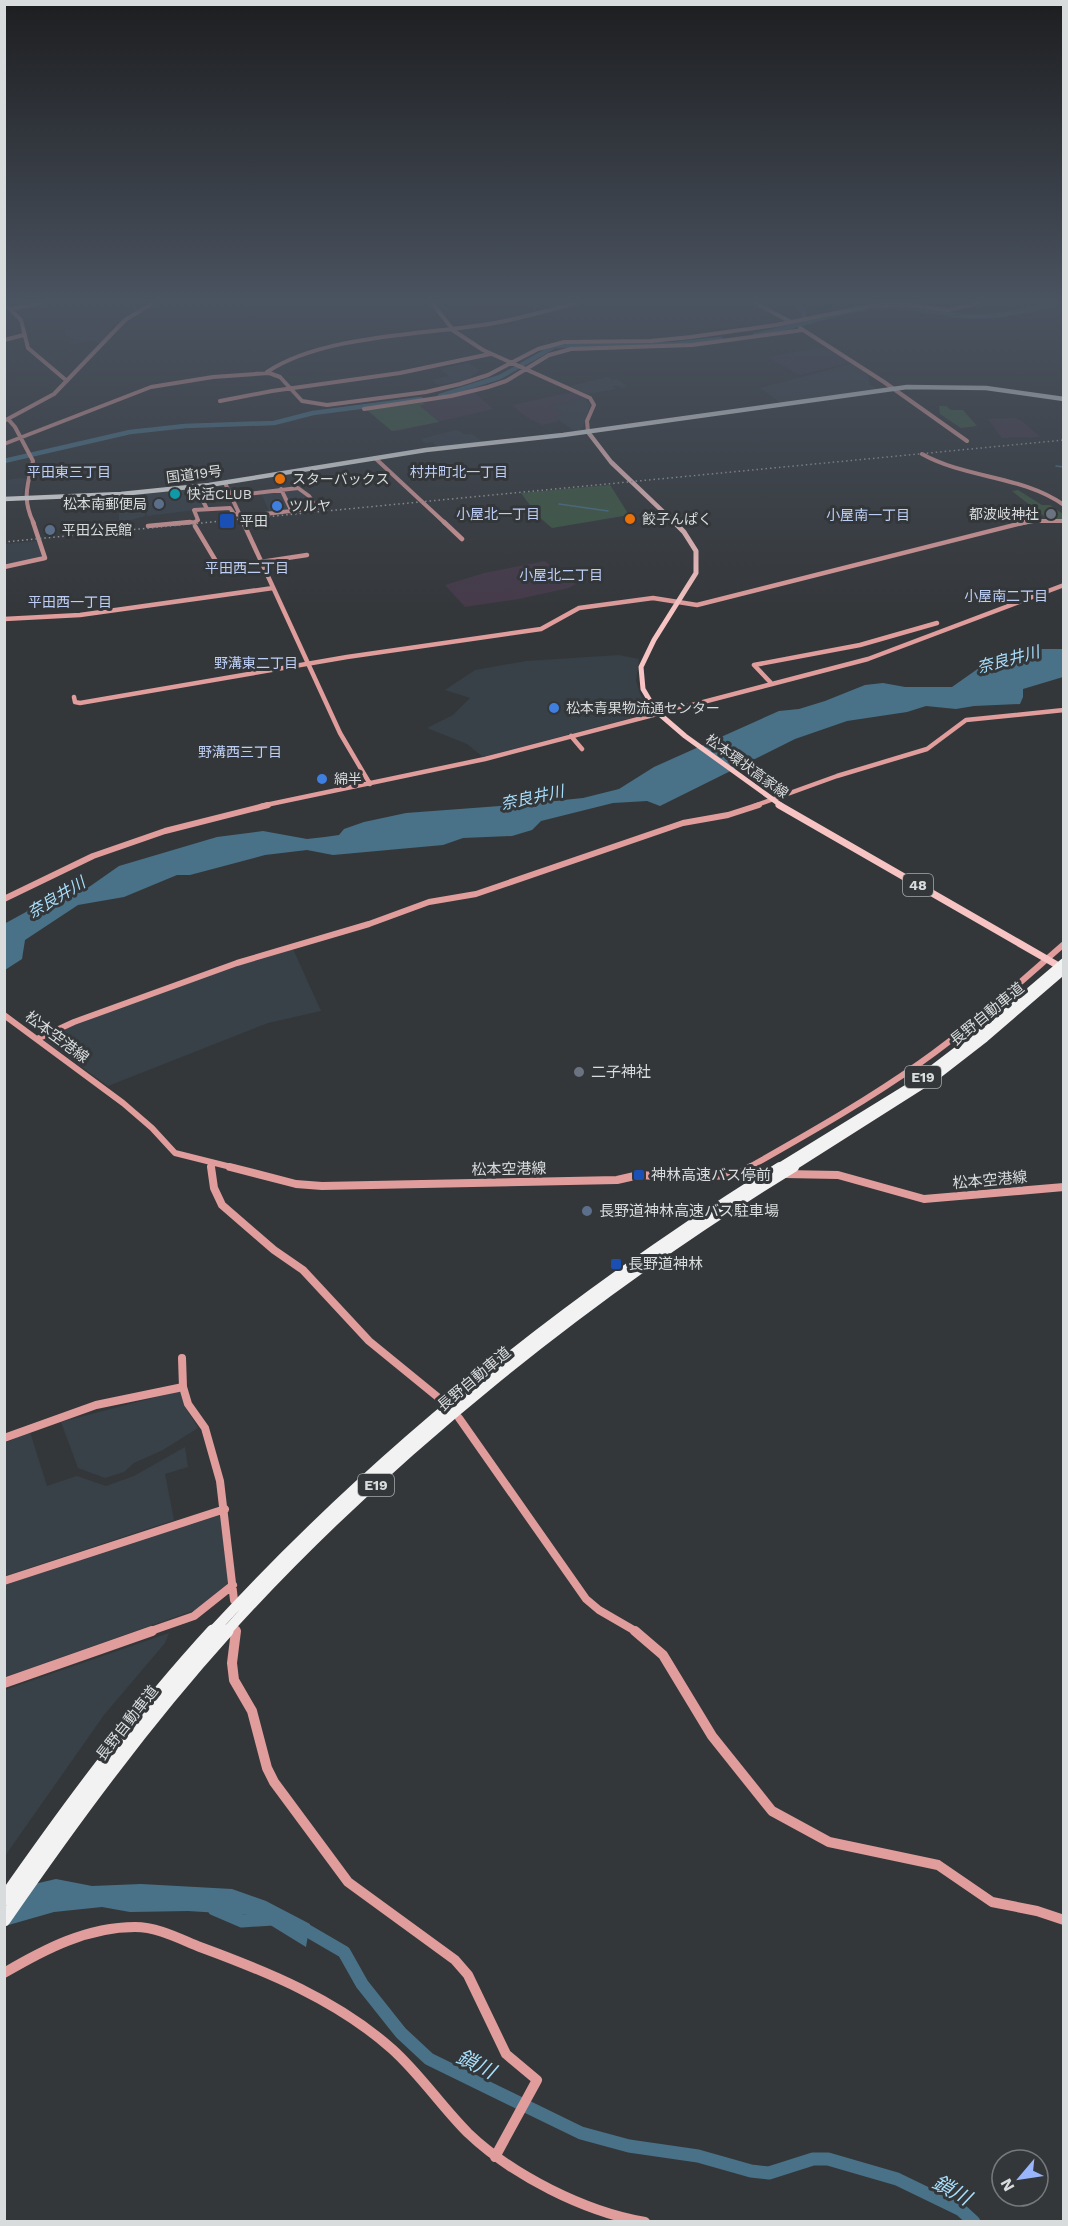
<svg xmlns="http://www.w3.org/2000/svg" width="1068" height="2226" font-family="'Work Sans','Noto Sans JP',sans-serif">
	<rect width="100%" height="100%" fill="#34373a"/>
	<path fill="#384148" d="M 467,363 L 480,370 L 466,380 L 438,385 L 431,380 L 449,376 L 440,369 Z
		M 854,363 L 869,374 L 869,384 L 878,389 L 781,403 L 760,388 Z
		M 608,377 L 612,380 L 617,379 L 627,386 L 621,388 L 616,385 L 613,387 L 617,389 L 588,394 L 569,386 Z
		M 585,398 L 590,405 L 582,431 L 576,432 L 554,417 L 562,415 L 551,406 Z
		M 456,430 L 466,435 L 472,434 L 483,442 L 439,447 L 432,442 L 425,443 L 421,439 Z
		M 19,478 L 26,479 L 22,496 L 5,498 L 4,481 Z
		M 197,488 L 203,509 L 147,516 L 146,493 Z
		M 295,489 L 307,496 L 316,509 L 294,511 L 283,491 Z
		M 280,491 L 290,511 L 270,513 L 261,493 Z
		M 144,493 L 145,516 L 119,523 L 119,501 L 133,498 L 133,494 Z
		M 37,541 L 44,556 L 5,567 L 4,544 Z
		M 619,655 L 639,659 L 636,681 L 640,694 L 650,713 L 483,757 L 467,744 L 427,728 L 453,715 L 470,698 L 445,690 L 475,670 L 526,661 Z
		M 293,949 L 321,1011 L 268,1023 L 108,1086 L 43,1039 L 72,1025 L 247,962 Z
		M 180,1391 L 185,1407 L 198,1428 L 163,1450 L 134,1463 L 124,1472 L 105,1478 L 78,1468 L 61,1422 Z
		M 30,1432 L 47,1486 L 77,1476 L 106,1486 L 134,1476 L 185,1447 L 188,1467 L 165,1474 L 174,1520 L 5,1576 L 5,1443 Z
		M 220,1515 L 229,1583 L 198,1609 L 5,1677 L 4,1585 Z
		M 169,1633 L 165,1643 L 104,1715 L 5,1856 L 5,1690 Z"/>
	<path fill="#453a49" d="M 470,303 L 524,303 L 535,310 L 526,313 L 528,315 L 499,321 L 488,310 L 471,310 Z
		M 474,392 L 493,409 L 398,431 L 392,431 L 367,409 Z
		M 573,392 L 585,398 L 551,406 L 563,415 L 554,417 L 559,421 L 543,425 L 525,416 L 512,405 Z
		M 1014,418 L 1022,421 L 1040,437 L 1002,438 L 988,419 Z
		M 545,561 L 566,579 L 576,584 L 569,588 L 519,599 L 465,607 L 445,585 L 484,573 Z"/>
	<path fill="#413b4c" d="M 101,328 L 114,331 L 100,345 L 94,340 L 71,345 L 68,343 L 74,341 L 63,333 L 65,332 L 64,329 Z
		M 830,346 L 853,362 L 800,375 L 767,357 Z"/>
	<path fill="#3e5843" d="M 423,402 L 425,404 L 420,406 L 439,422 L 392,431 L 367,410 Z
		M 939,406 L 946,406 L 951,410 L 963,410 L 977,426 L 961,428 L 940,414 Z
		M 610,485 L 629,515 L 552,528 L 538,516 L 521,493 Z
		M 1018,490 L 1042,505 L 1050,505 L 1063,514 L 1063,520 L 1049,520 L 1012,491 Z"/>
	<path fill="#497288" d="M 1040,649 L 1063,649 L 1063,677 L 1023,689 L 1023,697 L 1020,704 L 974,706 L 956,709 L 926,706 L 907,712 L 847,721 L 795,739 L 660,806 L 647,801 L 613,803 L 541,821 L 532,830 L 512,836 L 463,838 L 443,845 L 333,855 L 307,850 L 265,855 L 190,875 L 177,875 L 124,897 L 78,905 L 25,940 L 22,959 L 5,970 L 4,924 L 26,912 L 37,901 L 89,887 L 119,866 L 217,837 L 263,831 L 307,839 L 325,837 L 339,835 L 344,829 L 364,822 L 406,813 L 525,804 L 583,798 L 619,789 L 654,767 L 779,711 L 799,709 L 825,701 L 865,685 L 883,683 L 905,687 L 952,687 L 986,663 L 1017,653 Z
		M 56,1879 L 92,1886 L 141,1884 L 232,1889 L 266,1901 L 310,1924 L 306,1947 L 254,1915 L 188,1911 L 130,1912 L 102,1907 L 54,1912 L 5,1926 L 4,1891 Z"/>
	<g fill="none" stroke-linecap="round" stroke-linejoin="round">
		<path stroke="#497288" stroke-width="1.5" d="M 1056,466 L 1064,467
			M 559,504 L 608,511"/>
		<path stroke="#497288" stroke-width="4.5" d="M 795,303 L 804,312 L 804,318
			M 755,335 C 799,327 841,309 886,307 C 912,306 938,314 964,316 C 995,318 1025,312 1055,303
			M 440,396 L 500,377 L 555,346 L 674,344 L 721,339
			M 4,461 L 130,432 L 185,426 L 274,423 L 313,413 L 421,399"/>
		<path stroke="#497288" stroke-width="13" d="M 214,1909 L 242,1921 L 273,1919
			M 301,1927 L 344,1952 L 362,1984 L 401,2033 L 429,2059 L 581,2133 L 629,2146 L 698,2156 L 751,2171 L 769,2173 L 813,2159 L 828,2159 L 897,2179 L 961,2210 L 974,2222"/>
		<path stroke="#e09d9c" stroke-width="4" d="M 4,303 L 21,320 L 28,348 L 67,381
			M 432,303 L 454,331 L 483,350 L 590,398 L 594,405 L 587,421 L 588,432
			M 755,303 L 791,322
			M 11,309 L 42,303
			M 800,328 L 884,382 L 967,441
			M 4,340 L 24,335
			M 267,372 C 321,336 417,335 482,325 C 513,321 545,311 576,303
			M 220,401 L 272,391 L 400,373 L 490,354
			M 364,409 L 451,396 L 488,387 L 506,381 L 549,355 L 571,349 L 692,345 L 803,330
			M 8,419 L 15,427 L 33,461 C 27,486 22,500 34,524
			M 4,421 L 54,394 L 125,320 L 153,303
			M 4,444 L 151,387 L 213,377 L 269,373 L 280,377 L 302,401 L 327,405 L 426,392 L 460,384 L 488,375 L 538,349 L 564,342 L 651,341 L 691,337 L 776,325 L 875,305 L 910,305 L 948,310 L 980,303
			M 922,454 C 967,479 1021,475 1064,505
			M 375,458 L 446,524
			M 225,483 L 244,524
			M 281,489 L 292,512
			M 172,524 L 195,522 L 198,520 L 194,510 L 230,508 L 234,514 L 247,516 L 317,508 L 309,496 L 298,488 L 206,499 L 203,501 L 207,509
			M 1018,524 L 1033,521 L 1064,521"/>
		<path stroke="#e09d9c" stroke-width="4.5" d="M 243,522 L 340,733 L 370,784
			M 444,522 L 462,539
			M 148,526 L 190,522
			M 195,526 L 220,568 L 307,555
			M 4,567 L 45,558 L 33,522
			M 4,619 L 80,615 L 273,588
			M 772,684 L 754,665 L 860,645 L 937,623
			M 74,697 L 75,702 L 80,703 L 347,657 L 541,629 L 579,608 L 653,598 L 697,605 L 1026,522
			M 571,736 L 582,749
			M 261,806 L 485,759 L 868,659 L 1064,585
			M 754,806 L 837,776 L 927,749 L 966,720 L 1064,710"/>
		<path stroke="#e09d9c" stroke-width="6" d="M 4,899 L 93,856 L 165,831 L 268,805
			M 4,1015 L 123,1103 L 152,1128 L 175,1153 L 235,1168
			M 37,1039 L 74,1022 L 237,963 L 369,924 L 429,902 L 476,894 L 683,823 L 728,815 L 759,805
			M 211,1164 L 212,1168
			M 748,1168 C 806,1135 865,1102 920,1063 C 971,1027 1017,985 1064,944"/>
		<path stroke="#e09d9c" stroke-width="8" d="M 211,1167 L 214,1188 L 222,1205 L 274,1250 L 303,1270 L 369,1341 L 445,1403
			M 230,1167 L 296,1184 L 322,1186 L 617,1180 L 639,1175 L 673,1177 L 768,1174
			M 739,1174 L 751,1167
			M 785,1174 L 838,1175 L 924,1199 L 1064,1187
			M 182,1358 L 183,1387 L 188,1404 L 205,1428 L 220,1481 L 234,1600
			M 459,1418 L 586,1599 L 599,1610 L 637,1632
			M 4,1438 L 96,1405 L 183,1387
			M 4,1581 L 225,1509
			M 148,1632 L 194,1616 L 233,1585
			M 236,1632 L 236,1630"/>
		<path stroke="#e09d9c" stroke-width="10" d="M 236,1631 L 232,1663 L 234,1680 L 252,1711 L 267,1768 L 274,1782 L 348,1882 L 455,1960 L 468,1975 L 506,2054 L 537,2080 L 495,2157
			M 635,1631 L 663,1655 L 712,1736 L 772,1811 L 829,1842 L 938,1865 L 992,1902 L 1037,1911 L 1064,1920
			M 4,1683 L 152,1631
			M 4,1973 C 45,1949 87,1927 135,1927 C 158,1927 180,1939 200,1947 C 268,1972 337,2000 392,2049 C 420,2074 441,2106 468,2133 C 512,2175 585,2212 645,2222"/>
		<path stroke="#f8c4c3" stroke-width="4.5" d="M 588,432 L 611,462 L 676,524"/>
		<path stroke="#f8c4c3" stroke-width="5" d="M 674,522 L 684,532 L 696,551 L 696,573 L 654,640 L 641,667 L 643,689 L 656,711 L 685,736 L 782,806"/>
		<path stroke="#f8c4c3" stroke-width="7" d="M 779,805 L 1064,969"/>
		<path stroke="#f2f2f2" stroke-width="4.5" d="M 4,499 L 121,494 L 209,485 L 426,450 L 563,435 L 907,387 L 986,388 L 1064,399"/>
		<path stroke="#f2f2f2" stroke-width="8" d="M 778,1168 L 908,1088 L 988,1027 L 1064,962
			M 791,1168 L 936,1076 L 985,1038 L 1064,970"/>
		<path stroke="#f2f2f2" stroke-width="10" d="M 212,1632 C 378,1451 572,1297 780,1167
			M 226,1632 C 385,1456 592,1291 794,1167"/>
		<path stroke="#f2f2f2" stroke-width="13" d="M 4,1899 C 69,1806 136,1715 213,1631
			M 4,1920 C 74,1819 145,1722 227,1631"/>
		<path stroke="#a0a3a4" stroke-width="1.5" stroke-dasharray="1.5 3" stroke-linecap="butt" d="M 4,542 L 1064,440"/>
	</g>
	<linearGradient id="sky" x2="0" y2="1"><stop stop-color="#1d1e20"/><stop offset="0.49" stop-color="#4a5360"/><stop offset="1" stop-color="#4a5360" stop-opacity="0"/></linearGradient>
	<rect width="1068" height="614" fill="url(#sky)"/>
	<g fill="#e8710a" stroke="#34373a" stroke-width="2">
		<circle cx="280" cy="479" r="6"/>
		<circle cx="630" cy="519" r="6"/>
	</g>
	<circle fill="#0f9aa8" stroke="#34373a" stroke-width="2" cx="175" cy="494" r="6"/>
	<g fill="#5c6f8a" stroke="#34373a" stroke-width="2">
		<circle cx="159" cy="504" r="6"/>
		<circle cx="50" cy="530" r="6"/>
		<circle cx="587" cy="1211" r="6"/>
	</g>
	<g fill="#3f7fe0" stroke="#34373a" stroke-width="2">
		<circle cx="277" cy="506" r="6"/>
		<circle cx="554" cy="708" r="6"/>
		<circle cx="322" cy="779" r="6"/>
	</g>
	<g fill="#6b7280" stroke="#34373a" stroke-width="2">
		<circle cx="1051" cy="514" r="6"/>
		<circle cx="579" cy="1072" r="6"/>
	</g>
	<g fill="#1a4fb4" stroke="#34373a" stroke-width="2">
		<rect x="219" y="513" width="16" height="16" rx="3"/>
		<rect x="633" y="1169" width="12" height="12" rx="3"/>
		<rect x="610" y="1258" width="12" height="12" rx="3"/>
	</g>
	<g text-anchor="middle" stroke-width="6" stroke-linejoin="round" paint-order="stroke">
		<g font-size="14" fill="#bdcef7" stroke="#34373a">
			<text x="69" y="477">平田東三丁目</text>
			<text x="459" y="477">村井町北一丁目</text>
			<text x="498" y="519">小屋北一丁目</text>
			<text x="868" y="520">小屋南一丁目</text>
			<text x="247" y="573">平田西二丁目</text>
			<text x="561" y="580">小屋北二丁目</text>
			<text x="1006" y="601">小屋南二丁目</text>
			<text x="70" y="607">平田西一丁目</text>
			<text x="256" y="668">野溝東二丁目</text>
			<text x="240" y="757">野溝西三丁目</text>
		</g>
		<g font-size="14" fill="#d9dcdd" stroke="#34373a">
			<text transform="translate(194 474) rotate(-7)" y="5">国道19号</text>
			<text transform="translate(747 766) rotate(36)" y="5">松本環状高家線</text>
		</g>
		<g font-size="14" fill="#d9dcdd" stroke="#34373a" text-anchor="start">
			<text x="292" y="484">スターバックス</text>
			<text x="187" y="499">快活CLUB</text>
			<text x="147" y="509" text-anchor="end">松本南郵便局</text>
			<text x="289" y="511">ツルヤ</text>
			<text x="1039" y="519" text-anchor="end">都波岐神社</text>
			<text x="642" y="524">餃子んぱく</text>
			<text x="240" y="526">平田</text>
			<text x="62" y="535">平田公民館</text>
			<text x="566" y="713">松本青果物流通センター</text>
			<text x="334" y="784">綿半</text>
		</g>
		<g fill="#34373a" stroke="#a8aaac" stroke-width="1.5">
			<rect x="903" y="874" width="30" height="22" rx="4.5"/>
			<rect x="905" y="1066" width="36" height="22" rx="4.5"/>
			<rect x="358" y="1474" width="36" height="22" rx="4.5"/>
		</g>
		<g font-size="14" font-weight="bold" fill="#d9dcdd">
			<text x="918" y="890">48</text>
			<text x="923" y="1082">E19</text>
			<text x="376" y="1490">E19</text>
		</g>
		<g font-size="15" fill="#d9dcdd" stroke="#34373a">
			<text transform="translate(987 1014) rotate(-39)" y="5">長野自動車道</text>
			<text transform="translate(57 1037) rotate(37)" y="5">松本空港線</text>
			<text transform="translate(509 1169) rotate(-1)" y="5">松本空港線</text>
			<text transform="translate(990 1180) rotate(-5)" y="5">松本空港線</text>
			<text transform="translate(474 1379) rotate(-40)" y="5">長野自動車道</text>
			<text transform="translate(127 1723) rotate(-52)" y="5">長野自動車道</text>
		</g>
		<g font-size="15" fill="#d9dcdd" stroke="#34373a" text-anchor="start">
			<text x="591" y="1077">二子神社</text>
			<text x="651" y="1180">神林高速バス停前</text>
			<text x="599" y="1216">長野道神林高速バス駐車場</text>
			<text x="628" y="1269">長野道神林</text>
		</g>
		<g font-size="16" font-style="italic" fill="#a8dffd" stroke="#34373a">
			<text transform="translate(1008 659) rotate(-15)" y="6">奈良井川</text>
			<text transform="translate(532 797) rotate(-12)" y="6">奈良井川</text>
			<text transform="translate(56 897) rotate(-31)" y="6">奈良井川</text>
		</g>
		<g font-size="20" font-style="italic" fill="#a8dffd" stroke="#34373a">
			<text transform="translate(476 2064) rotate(26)" y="7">鎖川</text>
			<text transform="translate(952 2190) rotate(29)" y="7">鎖川</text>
		</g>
	</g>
	<rect width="1068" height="2226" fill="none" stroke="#d9dcdd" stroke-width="12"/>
	<g transform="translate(1020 2178) rotate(241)"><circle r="28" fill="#34373a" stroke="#76797b" stroke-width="1.5"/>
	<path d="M0-4.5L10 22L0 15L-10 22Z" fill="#98b5fd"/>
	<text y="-9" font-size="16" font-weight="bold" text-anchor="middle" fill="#d9dcdd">N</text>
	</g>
</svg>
